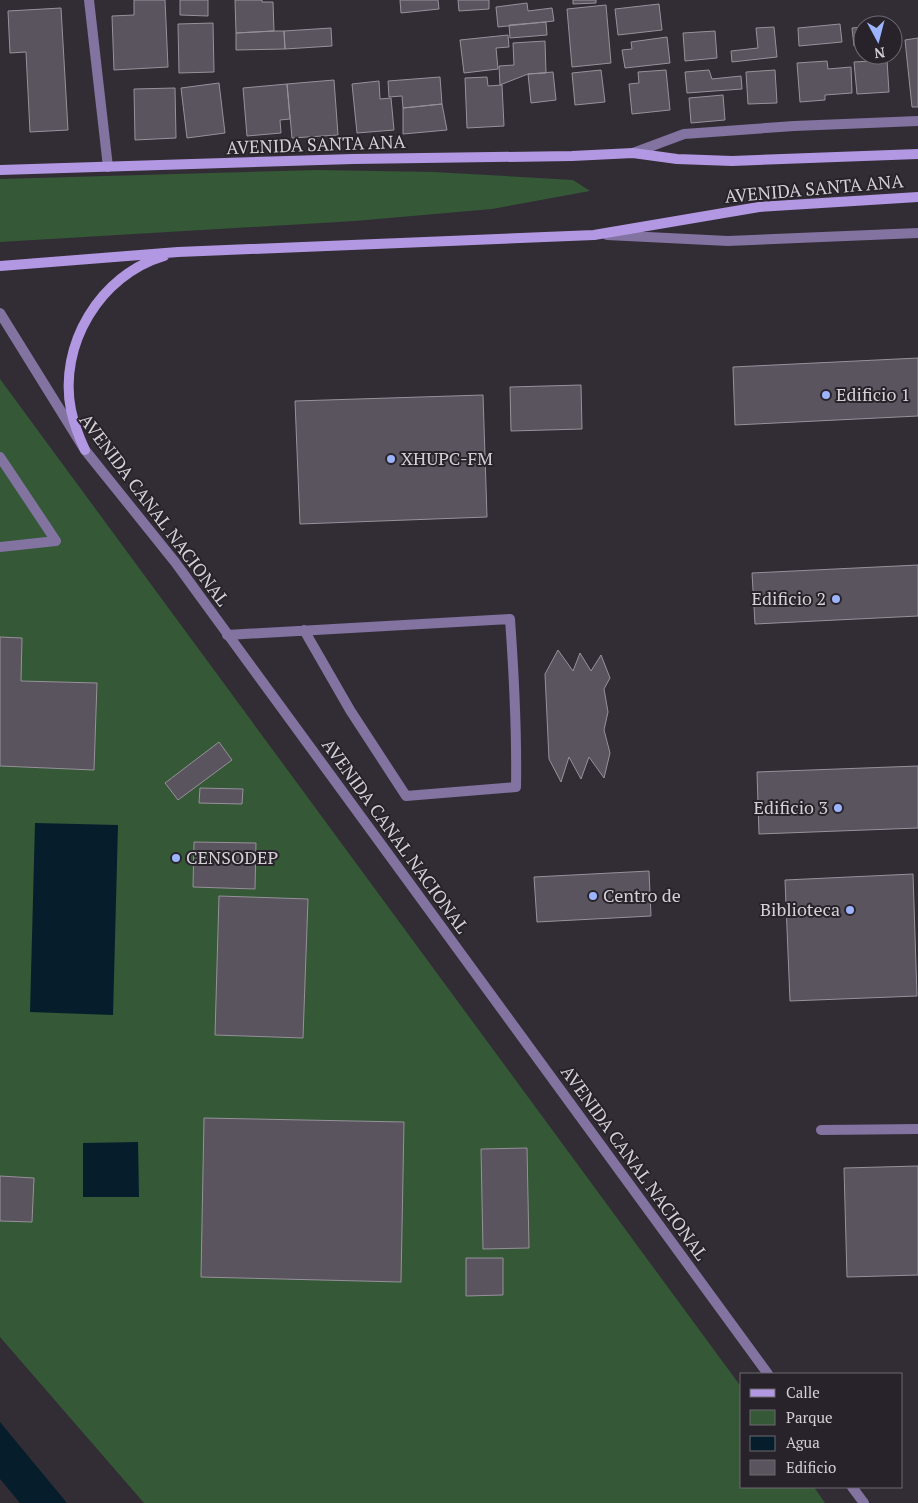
<svg xmlns="http://www.w3.org/2000/svg" width="918" height="1503" font-family="'PT Serif',serif">
	<rect width="100%" height="100%" fill="#322d35"/>
	<path fill="#355837" d="M 318,170 L 434,172 L 573,180 L 590,191 L 492,209 L 355,221 L 0,242 L 0,179 Z
		M 0,379 L 742,1388 L 742,1487 L 814,1487 L 825,1503 L 144,1503 L 0,1337 Z"/>
	<path fill="#061e2b" d="M 35,823 L 118,825 L 113,1015 L 30,1012 Z
		M 138,1142 L 139,1197 L 83,1197 L 83,1143 Z
		M 0,1422 L 67,1503 L 20,1503 L 0,1479 Z"/>
	<path fill="#5a545e" stroke="#96919b" d="M 134,0 L 165,0 L 168,67 L 114,70 L 112,16 L 134,15 Z
		M 180,0 L 208,0 L 208,16 L 180,15 Z
		M 235,0 L 262,0 L 262,2 L 273,2 L 274,31 L 236,33 Z
		M 400,0 L 438,0 L 439,9 L 401,13 Z
		M 458,0 L 489,0 L 489,9 L 459,11 Z
		M 573,0 L 596,0 L 596,3 L 573,4 Z
		M 527,3 L 528,11 L 552,8 L 554,21 L 498,27 L 496,7 Z
		M 659,4 L 662,30 L 618,35 L 615,9 Z
		M 606,5 L 611,63 L 572,67 L 567,9 Z
		M 61,8 L 68,130 L 30,132 L 26,52 L 10,53 L 8,11 Z
		M 546,22 L 547,35 L 510,38 L 509,25 Z
		M 213,23 L 214,72 L 179,73 L 178,24 Z
		M 840,24 L 842,42 L 799,46 L 798,28 Z
		M 774,27 L 777,57 L 732,62 L 731,51 L 758,48 L 756,28 Z
		M 863,27 L 863,45 L 854,46 L 852,28 Z
		M 331,28 L 332,46 L 285,49 L 284,31 Z
		M 274,31 L 284,31 L 285,49 L 236,50 L 236,33 Z
		M 715,31 L 717,58 L 685,61 L 683,33 Z
		M 508,35 L 509,47 L 496,48 L 498,69 L 464,73 L 460,40 Z
		M 667,37 L 670,63 L 625,68 L 622,50 L 632,49 L 631,42 Z
		M 918,38 L 918,107 L 912,107 L 905,40 Z
		M 545,41 L 546,73 L 528,74 L 500,85 L 499,66 L 514,65 L 513,43 Z
		M 887,60 L 889,92 L 857,94 L 854,62 Z
		M 827,61 L 828,69 L 851,67 L 852,93 L 825,95 L 825,100 L 800,102 L 797,63 Z
		M 601,70 L 605,102 L 575,105 L 572,73 Z
		M 666,70 L 670,110 L 632,114 L 629,84 L 639,83 L 638,72 Z
		M 709,70 L 712,79 L 741,76 L 742,89 L 687,93 L 685,72 Z
		M 775,70 L 777,103 L 748,104 L 746,72 Z
		M 553,72 L 556,100 L 531,103 L 528,74 Z
		M 440,77 L 442,104 L 403,108 L 402,96 L 389,97 L 388,81 Z
		M 487,77 L 488,86 L 502,85 L 504,126 L 467,128 L 465,78 Z
		M 334,80 L 338,135 L 292,138 L 287,84 Z
		M 379,81 L 380,99 L 391,98 L 394,130 L 357,133 L 352,84 Z
		M 219,83 L 225,133 L 187,138 L 181,88 Z
		M 287,84 L 290,119 L 280,120 L 281,133 L 247,136 L 243,88 Z
		M 175,88 L 176,138 L 135,140 L 134,89 Z
		M 723,95 L 725,120 L 691,123 L 689,98 Z
		M 442,104 L 447,130 L 403,134 L 403,108 Z
		M 918,358 L 918,416 L 735,425 L 733,367 Z
		M 581,385 L 582,429 L 511,431 L 510,387 Z
		M 483,395 L 487,517 L 300,524 L 295,401 Z
		M 918,565 L 918,616 L 755,624 L 752,573 Z
		M 0,637 L 22,638 L 21,681 L 97,683 L 94,770 L 0,766 Z
		M 558,650 L 573,671 L 580,653 L 591,671 L 601,655 L 610,678 L 604,689 L 608,712 L 604,730 L 610,753 L 604,778 L 589,757 L 581,779 L 569,757 L 561,782 L 549,759 L 545,674 Z
		M 219,742 L 232,760 L 178,800 L 165,783 Z
		M 918,766 L 918,828 L 759,834 L 757,772 Z
		M 200,788 L 243,789 L 242,804 L 199,803 Z
		M 194,842 L 256,843 L 255,889 L 193,887 Z
		M 649,871 L 651,916 L 537,922 L 534,877 Z
		M 913,874 L 917,996 L 790,1001 L 785,880 Z
		M 219,896 L 308,899 L 303,1038 L 215,1035 Z
		M 204,1118 L 404,1122 L 401,1282 L 201,1277 Z
		M 527,1148 L 529,1248 L 483,1249 L 481,1149 Z
		M 918,1166 L 918,1275 L 847,1277 L 844,1168 Z
		M 0,1176 L 34,1178 L 32,1222 L 0,1221 Z
		M 466,1258 L 503,1258 L 503,1295 L 466,1296 Z"/>
	<g fill="none" stroke-linecap="round" stroke-linejoin="round">
		<path stroke="#8273a1" stroke-width="10" d="M 0,457 L 56,541 L 0,547
			M 227,635 L 510,619 C 514,675 517,731 516,787 L 406,796 L 350,710 L 304,630
			M 821,1130 L 918,1129"/>
		<path stroke="#8273a1" stroke-width="10" d="M 89,0 L 108,167"/>
		<path stroke="#8273a1" stroke-width="10" d="M 633,153 L 684,134 L 794,126 L 918,121
			M 607,235 L 728,241 L 918,233
			M 0,313 L 85,450 L 175,562 L 768,1374
			M 852,1487 L 864,1503"/>
		<path stroke="#b298e2" stroke-width="10" d="M 0,170 L 353,159 L 572,156 L 633,153 L 677,159 L 732,161 L 918,154
			M 0,266 L 178,252 L 594,235 L 759,207 L 918,197
			M 85,450 C 79,437 74,424 71,410 C 58,345 100,275 164,256"/>
	</g>
	<g fill="#9cb4fd" stroke="#28232b" stroke-width="2">
		<circle cx="826" cy="395" r="5"/>
		<circle cx="391" cy="459" r="5"/>
		<circle cx="836" cy="599" r="5"/>
		<circle cx="838" cy="808" r="5"/>
		<circle cx="176" cy="858" r="5"/>
		<circle cx="593" cy="896" r="5"/>
		<circle cx="850" cy="910" r="5"/>
	</g>
	<g text-anchor="middle" stroke-width="4" stroke-linejoin="round" paint-order="stroke">
		<g font-size="18" fill="#d4d1d6" stroke="#28232b">
			<text transform="translate(316 145) rotate(-2)" y="6">AVENIDA SANTA ANA</text>
			<text transform="translate(814 189) rotate(-5)" y="6">AVENIDA SANTA ANA</text>
			<text transform="translate(154 510) rotate(53)" y="6">AVENIDA CANAL NACIONAL</text>
			<text transform="translate(395 836) rotate(54)" y="6">AVENIDA CANAL NACIONAL</text>
			<text transform="translate(634 1163) rotate(54)" y="6">AVENIDA CANAL NACIONAL</text>
		</g>
		<g font-size="18" fill="#d4d1d6" stroke="#28232b" text-anchor="start">
			<text x="836" y="401">Edificio 1</text>
			<text x="401" y="465">XHUPC-FM</text>
			<text x="826" y="605" text-anchor="end">Edificio 2</text>
			<text x="828" y="814" text-anchor="end">Edificio 3</text>
			<text x="186" y="864">CENSODEP</text>
			<text x="603" y="902">Centro de</text>
			<text x="840" y="916" text-anchor="end">Biblioteca</text>
		</g>
	</g>
	<rect x="740" y="1373" width="162" height="115" fill="#28232b" stroke="#6d696f"/>
	<rect x="750" y="1389" width="25" height="8" fill="#b298e2" stroke="#6d696f"/>
	<text x="786" y="1398" font-size="15" fill="#d4d1d6">Calle</text>
	<rect x="750" y="1410" width="25" height="15" fill="#355837" stroke="#6d696f"/>
	<text x="786" y="1423" font-size="15" fill="#d4d1d6">Parque</text>
	<rect x="750" y="1436" width="25" height="15" fill="#061e2b" stroke="#6d696f"/>
	<text x="786" y="1448" font-size="15" fill="#d4d1d6">Agua</text>
	<rect x="750" y="1460" width="25" height="15" fill="#5a545e" stroke="#6d696f"/>
	<text x="786" y="1473" font-size="15" fill="#d4d1d6">Edificio</text>
	<g transform="translate(878 40) rotate(173)"><circle r="24" fill="#28232b" stroke="#6d696f"/>
	<path d="M0-4L9 19L0 12L-9 19Z" fill="#9cb4fd"/>
	<text y="-8" font-size="14" font-weight="bold" text-anchor="middle" fill="#d4d1d6">N</text>
	</g>
</svg>
